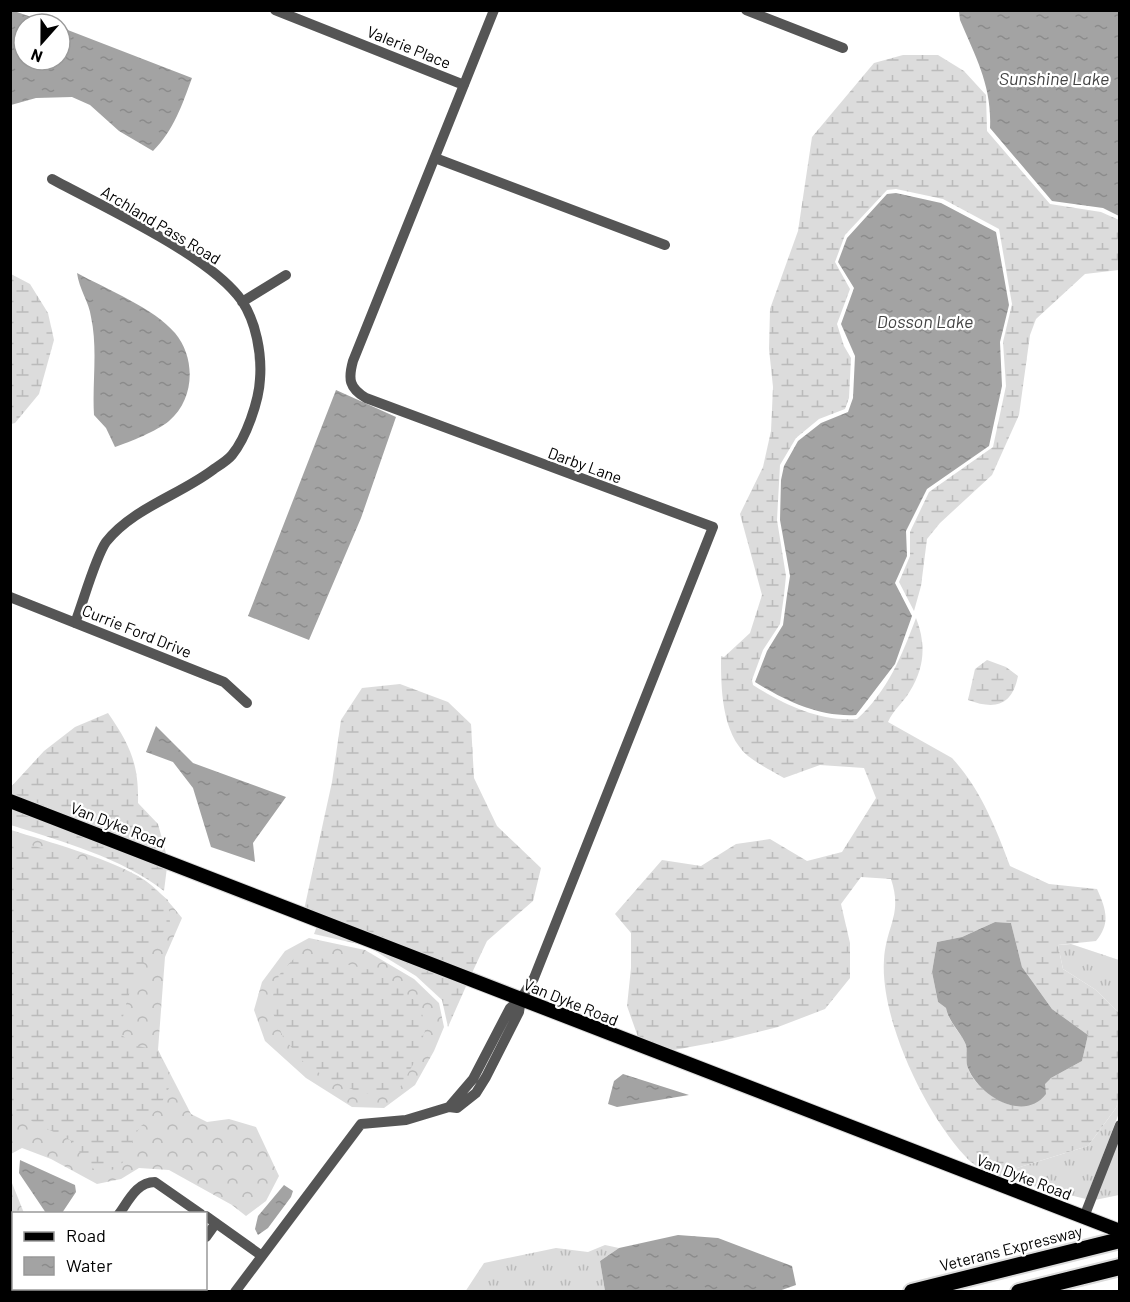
<svg xmlns="http://www.w3.org/2000/svg" width="1130" height="1302" font-family="Barlow,sans-serif">
	<defs>
		<pattern id="grass-tufts" width="24" height="20" patternUnits="userSpaceOnUse" patternTransform="scale(1.5)"><rect width="24" height="20" fill="#dcdcdc"/><path d="M3 7l-1-3M5 7V3M7 7l1-3M15 17l-1-3M17 17v-4M19 17l1-3" fill="none" stroke="#bbb"/></pattern>
		<pattern id="forest-crowns" width="20" height="18" patternUnits="userSpaceOnUse" patternTransform="scale(1.5)"><rect width="20" height="18" fill="#dcdcdc"/><path d="M2 6a3 3 0 1 1 6 0M12 15a3 3 0 1 1 6 0" fill="none" stroke="#bbb"/></pattern>
		<pattern id="wetland-marsh" width="20" height="14" patternUnits="userSpaceOnUse" patternTransform="scale(1.5)"><rect width="20" height="14" fill="#dcdcdc"/><path d="M1 5h8M5 5V1M11 12h8M15 12V8" fill="none" stroke="#bbb"/></pattern>
		<pattern id="water-ripples" width="26" height="14" patternUnits="userSpaceOnUse" patternTransform="scale(1.5)"><rect width="26" height="14" fill="#a3a3a3"/><path d="M2 4q2-2 4 0t4 0M15 11q2-2 4 0t4 0" fill="none" stroke="#8b8b8b"/></pattern>
	</defs>
	<rect width="100%" height="100%" fill="#fff"/>
	<path fill="url(#grass-tufts)" d="M 1071,944 L 1119,960 L 1119,1013 L 1096,990 L 1063,969 L 1058,945 Z
		M 1119,1096 L 1119,1113 L 1086,1199 L 991,1176 L 1088,1146 L 1116,1108 Z
		M 1119,1137 L 1119,1195 L 1095,1200 Z
		M 605,1245 L 619,1248 L 600,1261 L 605,1291 L 465,1292 L 484,1263 L 556,1248 L 588,1252 Z"/>
	<path fill="url(#forest-crowns)" d="M 11,830 C 49,842 104,857 138,876 C 156,886 170,903 182,918 L 165,957 L 158,1050 L 191,1114 L 207,1122 L 229,1119 L 256,1127 L 279,1176 L 266,1201 L 246,1216 L 232,1205 L 169,1170 L 139,1168 L 121,1179 L 97,1184 L 51,1159 L 22,1148 L 11,1154 Z
		M 309,938 L 365,950 L 414,979 L 439,1003 L 444,1027 L 434,1051 L 415,1085 L 384,1108 L 352,1107 L 306,1078 L 265,1041 L 254,1010 L 262,982 L 285,951 Z
		M 10,1178 L 24,1213 L 14,1214 L 14,1288 L 60,1289 L 62,1291 L 11,1291 Z"/>
	<path fill="url(#wetland-marsh)" fill-rule="evenodd" d="M 903,55 L 938,55 L 964,71 L 986,95 L 987,131 L 1050,204 L 1101,212 L 1119,220 L 1119,270 L 1085,274 L 1036,319 L 1030,335 L 1019,415 L 992,475 L 940,523 L 927,539 L 921,586 L 914,611 L 899,582 L 910,556 L 910,532 L 929,492 L 993,447 L 1006,386 L 1003,342 L 1012,304 L 999,229 L 943,199 L 896,189 L 887,190 L 845,235 L 835,262 L 850,289 L 837,324 L 844,346 L 851,358 L 849,398 L 845,409 L 819,419 L 796,438 L 780,465 L 777,520 L 786,576 L 784,595 L 780,624 L 763,650 L 752,680 L 753,685 C 784,705 820,722 857,719 C 888,691 902,655 916,618 C 926,643 925,667 910,691 C 904,702 893,710 888,722 L 952,758 C 980,788 996,828 1010,866 L 1049,884 L 1097,889 C 1106,909 1111,923 1096,941 L 1058,945 L 1063,969 L 1096,990 L 1119,1013 L 1120,1096 L 1116,1108 L 1088,1146 L 991,1176 C 982,1170 972,1164 965,1156 C 925,1113 880,1019 884,960 C 886,926 903,915 891,879 L 861,877 L 841,904 L 850,943 L 850,978 L 825,1009 L 778,1027 L 722,1041 L 674,1050 L 638,1037 L 627,1006 L 631,968 L 631,933 L 615,914 L 662,860 L 701,866 L 736,844 L 770,839 L 807,861 L 842,852 L 876,798 L 864,768 L 820,765 L 784,778 C 772,771 758,764 748,756 C 721,733 721,687 721,656 L 724,657 L 750,633 L 762,595 L 740,514 L 763,467 L 771,431 L 773,387 L 769,349 L 770,309 L 798,231 L 812,137 L 874,63 ZM 995,922 L 1011,923 L 1022,967 L 1052,1009 L 1088,1035 L 1082,1061 L 1051,1078 L 1010,1105 C 994,1099 970,1083 967,1064 C 966,1058 968,1051 966,1045 C 961,1032 949,1024 946,1008 L 938,1002 L 932,972 L 937,942 L 962,937 Z
		M 11,274 L 30,284 L 48,313 L 54,340 L 39,394 L 15,423 L 11,424 Z
		M 987,660 L 1006,667 L 1018,676 C 1012,706 995,710 968,700 L 975,669 Z
		M 400,684 L 448,702 L 471,724 L 474,778 L 497,826 L 541,868 L 533,901 L 487,941 L 471,975 L 304,910 L 332,782 L 341,720 L 362,688 Z
		M 108,713 C 130,745 139,764 138,803 L 158,824 L 167,857 L 11,796 L 10,788 L 44,751 L 75,727 Z
		M 10,806 L 167,867 L 164,891 C 120,857 63,842 11,825 Z
		M 10,839 L 138,876 L 168,900 L 170,923 C 142,962 127,986 120,1034 L 137,1046 L 158,1050 L 172,1082 L 161,1104 L 138,1130 L 120,1168 L 97,1173 L 70,1140 L 11,1111 Z
		M 317,926 L 467,984 L 448,1027 L 442,1000 L 416,976 L 367,946 L 314,934 Z
		M 299,953 L 375,971 L 421,1005 L 425,1031 L 415,1061 L 399,1089 L 363,1094 L 333,1081 L 306,1065 L 283,1037 L 270,1006 L 279,975 Z"/>
	<path fill="url(#water-ripples)" d="M 11,10 L 52,24 L 24,24 L 24,60 L 60,60 L 60,27 L 192,78 C 182,105 174,130 153,151 L 119,131 L 90,105 L 72,97 L 36,98 L 11,105 Z
		M 959,11 L 1119,11 L 1119,216 L 1103,208 L 1052,201 L 990,128 C 992,86 976,58 960,20 Z
		M 896,193 L 941,203 L 996,232 L 1009,305 L 1000,342 L 1002,386 L 989,446 L 927,489 L 906,531 L 907,556 L 895,583 L 912,616 L 895,664 L 856,715 C 819,717 786,701 755,682 L 767,651 L 783,625 L 787,595 L 790,576 L 780,520 L 781,480 L 784,466 L 798,441 L 821,423 L 848,412 L 853,398 L 855,356 L 841,324 L 854,288 L 838,262 L 847,238 L 887,194 Z
		M 77,273 C 106,289 154,308 175,333 C 196,358 195,399 169,421 C 157,431 130,442 115,447 L 106,428 L 94,415 C 92,383 98,349 91,317 C 89,302 79,289 77,273 Z
		M 336,390 L 396,417 L 361,518 L 309,640 L 248,616 Z
		M 156,726 L 193,763 L 286,797 L 253,843 L 255,862 L 211,847 L 193,788 L 173,762 L 146,752 Z
		M 995,922 L 1011,923 L 1022,967 L 1052,1009 L 1088,1035 L 1082,1061 L 1051,1078 L 1045,1084 L 1046,1094 C 1024,1123 979,1096 968,1068 C 965,1061 968,1052 966,1045 C 961,1032 949,1023 946,1008 L 938,1002 L 932,972 L 937,942 L 962,937 Z
		M 623,1074 L 689,1095 L 617,1107 L 608,1104 L 614,1081 Z
		M 20,1160 L 75,1185 L 76,1192 L 62,1213 L 46,1213 L 19,1173 Z
		M 284,1185 L 293,1191 L 291,1197 L 268,1228 L 258,1235 L 255,1229 L 258,1216 Z
		M 678,1235 L 718,1238 L 792,1266 L 796,1285 L 776,1292 L 605,1291 L 600,1261 L 619,1248 Z"/>
	<g fill="none" stroke-linecap="round" stroke-linejoin="round">
		<defs>
			<path id="major" d="M 10,801 L 1120,1231"/>
			<path id="highway" d="M 912,1292 L 1120,1240
				M 1019,1292 L 1120,1267"/>
		</defs>
		<use href="#major" stroke="#dbdbdb" stroke-width="16"/>
		<use href="#highway" stroke="#dbdbdb" stroke-width="20"/>
		<path stroke="#555" stroke-width="10" d="M 275,10 L 464,85
			M 746,10 L 843,48
			M 435,158 L 665,245
			M 52,179 C 103,207 210,255 242,301 C 256,322 262,354 260,379 C 259,401 246,438 232,455 C 228,460 220,465 214,469 C 180,495 133,508 106,542 C 95,558 83,603 75,623
			M 242,302 L 286,275
			M 10,597 L 224,682 L 247,703
			M 449,1107 L 473,1079 L 510,1008 L 521,999 L 534,978 L 713,527 L 366,398 C 349,388 348,379 353,361 L 494,10
			M 119,1214 C 129,1200 137,1182 155,1182 L 201,1214
			M 206,1216 L 262,1256
			M 1084,1217 L 1120,1125
			M 206,1237 L 216,1223
			M 131,1288 L 133,1292
			M 163,1292 L 165,1288
			M 235,1292 L 361,1124 L 406,1120 L 449,1107 L 457,1108 L 476,1093 L 486,1077 L 519,1012 L 521,999"/>
		<use href="#major" stroke="#000" stroke-width="14"/>
		<use href="#highway" stroke="#000" stroke-width="16"/>
	</g>
	<g text-anchor="middle" stroke-width="4.5" stroke-linejoin="round" paint-order="stroke">
		<g font-size="16" fill="#000" stroke="#fff">
			<text transform="translate(409 47) rotate(22)" y="6">Valerie Place</text>
			<text transform="translate(161 225) rotate(31)" y="6">Archland Pass Road</text>
			<text transform="translate(585 465) rotate(20)" y="6">Darby Lane</text>
			<text transform="translate(137 631) rotate(22)" y="6">Currie Ford Drive</text>
			<text transform="translate(118 825) rotate(21)" y="6">Van Dyke Road</text>
			<text transform="translate(571 1002) rotate(22)" y="6">Van Dyke Road</text>
			<text transform="translate(1024 1177) rotate(21)" y="6">Van Dyke Road</text>
			<text transform="translate(1011 1248) rotate(-14)" y="6">Veterans Expressway</text>
		</g>
		<g font-size="18" font-style="italic" fill="#444" stroke="#fff">
			<text x="1054" y="85">Sunshine Lake</text>
			<text x="925" y="328">Dosson Lake</text>
		</g>
	</g>
	<rect width="1130" height="1302" fill="none" stroke="#000000" stroke-width="24"/>
	<rect x="12" y="1212" width="195" height="78" fill="#ffffff" stroke="#999999" stroke-width="1.5"/>
	<rect x="24" y="1232" width="30" height="9" fill="#000000" stroke="#999999" stroke-width="1.5"/>
	<text x="66" y="1242" font-size="18" fill="#000000">Road</text>
	<rect x="24" y="1257" width="30" height="18" fill="url(#water-ripples)" stroke="#999999" stroke-width="1.5"/>
	<text x="66" y="1272" font-size="18" fill="#000000">Water</text>
	<g transform="translate(42 42) rotate(201)"><circle r="28" fill="#ffffff" stroke="#999999" stroke-width="1.5"/>
	<path d="M0-4.5L10 22L0 15L-10 22Z" fill="#000000"/>
	<text y="-9" font-size="16" font-weight="bold" text-anchor="middle" fill="#000000">N</text>
	</g>
</svg>
